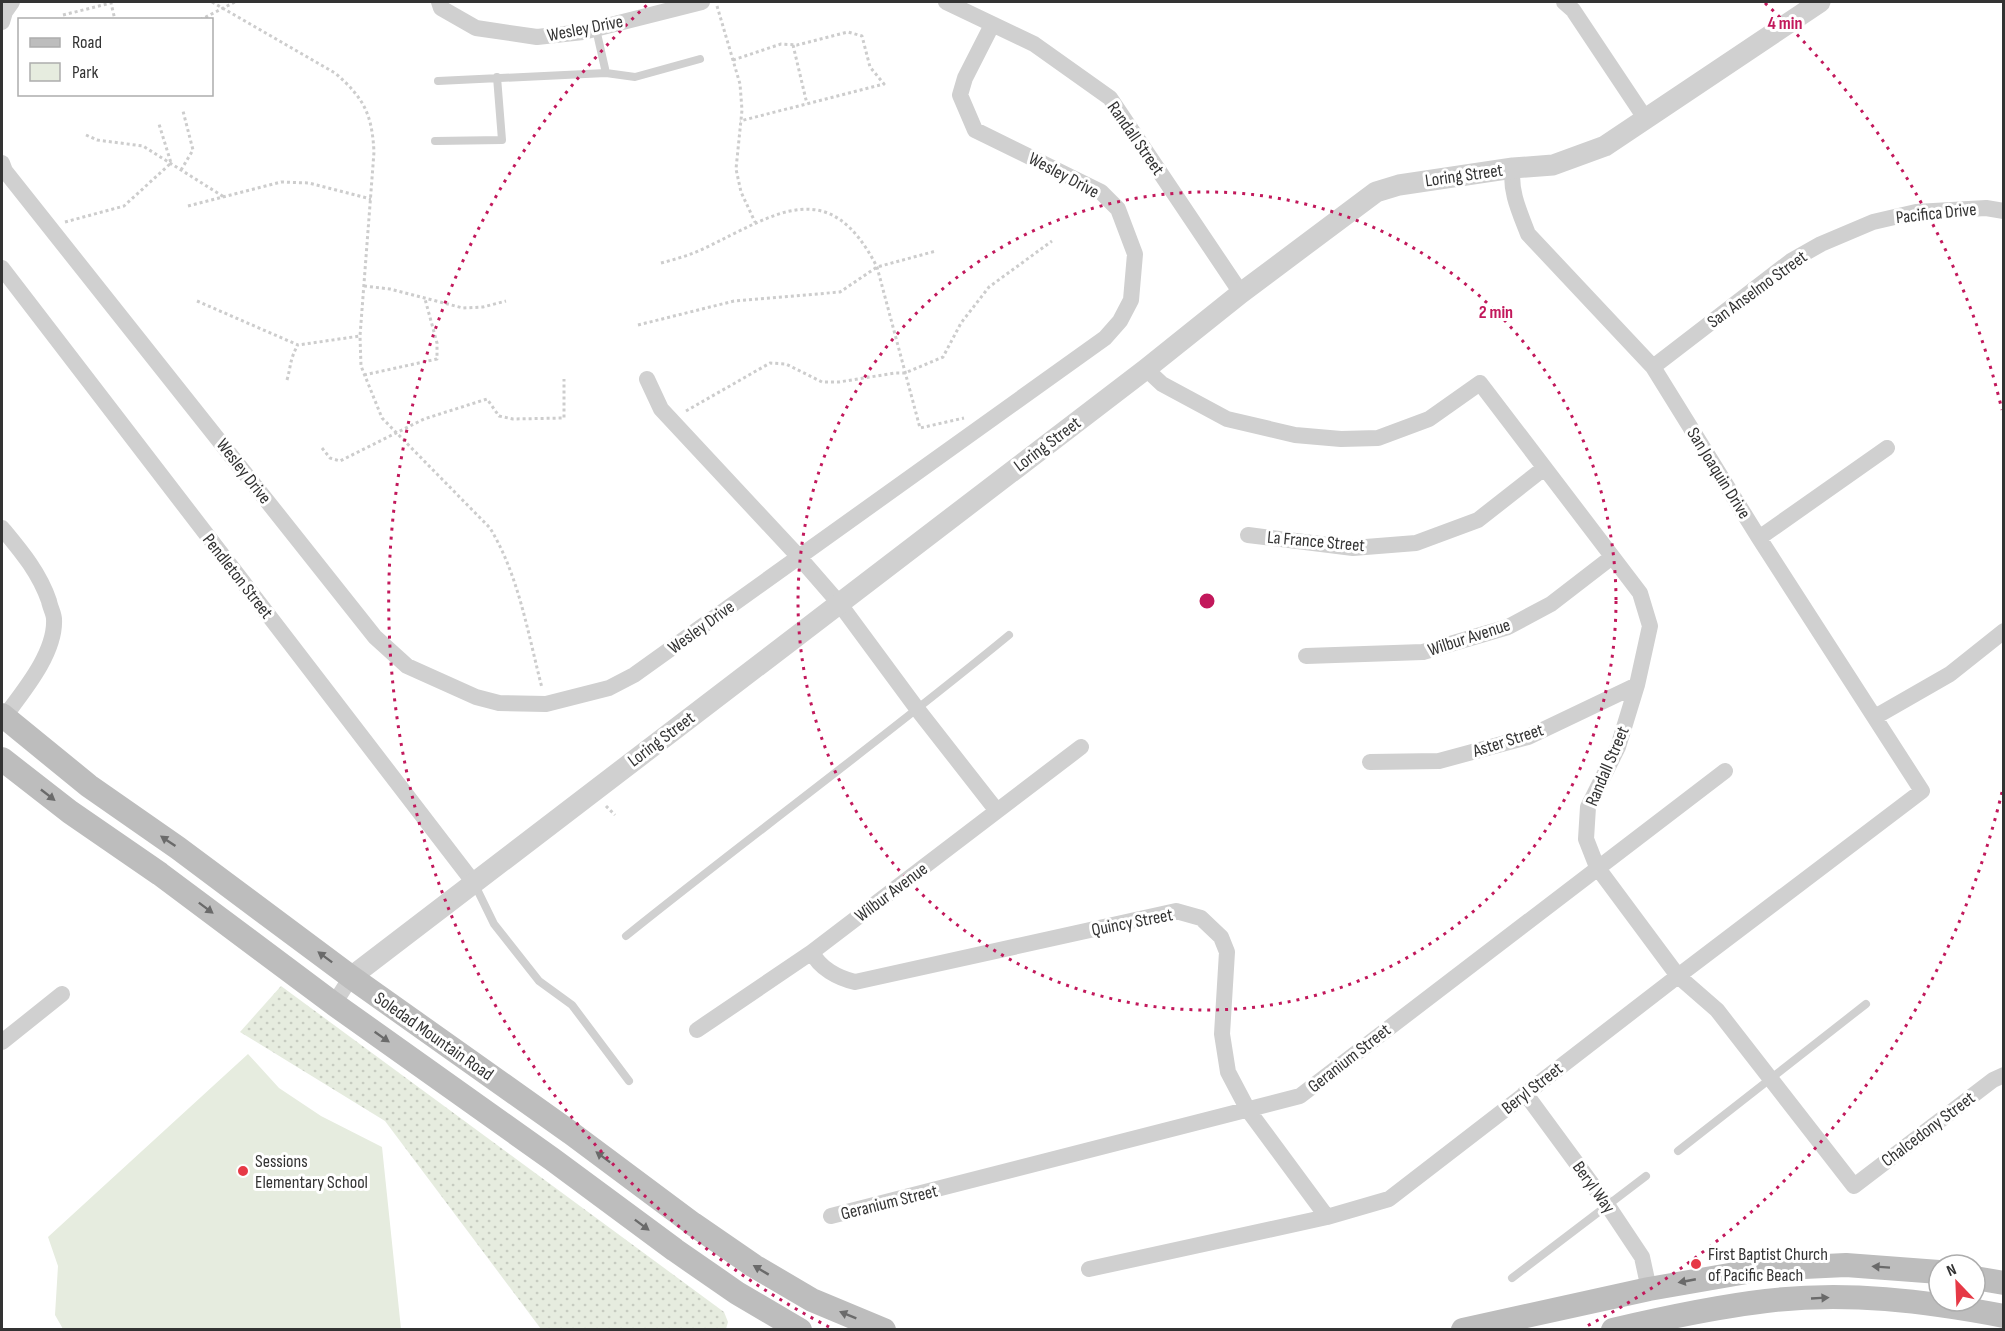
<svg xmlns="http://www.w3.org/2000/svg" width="2005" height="1331" font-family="'Sofia Sans Condensed',sans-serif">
	<defs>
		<pattern id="grass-dots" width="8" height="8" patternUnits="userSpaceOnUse" patternTransform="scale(1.5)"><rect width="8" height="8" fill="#e6ecdf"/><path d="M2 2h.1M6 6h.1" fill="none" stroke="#c6cbc0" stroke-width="1.8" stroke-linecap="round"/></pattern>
	</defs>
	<rect width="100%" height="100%" fill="#fff"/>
	<path fill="url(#grass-dots)" d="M 281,986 L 724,1312 L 728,1322 L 726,1329 L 541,1329 L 385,1121 L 240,1032 Z"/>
	<path fill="#e6ecdf" d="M 248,1054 L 279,1088 L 321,1116 L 382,1147 L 401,1329 L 63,1329 L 55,1315 L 58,1266 L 48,1237 Z"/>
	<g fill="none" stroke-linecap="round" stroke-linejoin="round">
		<path stroke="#cdcdcd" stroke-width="3" stroke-dasharray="3 3" stroke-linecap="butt" d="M 212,2 L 335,73 C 364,98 372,114 374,152 L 360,336 L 361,366 L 382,418 L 490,528 C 519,576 528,634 542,688
			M 717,6 L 740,84 L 742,110 L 736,169 L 741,192 L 755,222
			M 63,15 L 111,3 L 115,20
			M 200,20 L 235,2
			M 793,45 L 807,104
			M 733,60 L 781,44 L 797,45 L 848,32 L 862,36 L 870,67 L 884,84 L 740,121
			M 86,135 L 97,140 L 143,146 L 224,197
			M 181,170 L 193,150 L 183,111
			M 188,206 L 281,182 L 309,183 L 371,199
			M 65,222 L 124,206 L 171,163 L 159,124
			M 661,263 C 676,259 691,255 705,248 C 776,214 829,173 877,267 L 920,428 L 964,418
			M 364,286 L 390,289 L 463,308 L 483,307 L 506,301
			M 197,301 L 298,345 L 360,336
			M 638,325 L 734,301 L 840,292 L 877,267 L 936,251
			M 364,375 L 437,359 L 437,343 L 425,299
			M 287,380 C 291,366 290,358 298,345
			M 686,411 L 770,363 L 786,364 L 822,382 L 839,382 L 895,373 L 905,373 L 943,357 L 961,323 L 989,287 L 1052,241
			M 322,448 L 330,458 L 340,461 L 424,419 L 487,399 L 499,416 L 513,419 L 564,418 L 564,379
			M 606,806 L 615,815"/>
		<path stroke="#d0d0d0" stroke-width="8" d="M 606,73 L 635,77 L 700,59
			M 438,81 L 606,73 L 596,29
			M 435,141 L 502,140 L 497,77
			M 474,883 L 494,924 L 539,981 L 572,1005 L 629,1081
			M 626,936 C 753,834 884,738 1009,635
			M 1678,1151 L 1866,1004
			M 1512,1278 L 1646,1176"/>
		<path stroke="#d0d0d0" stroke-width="16" d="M 439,2 L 441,8 L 476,28 L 537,37 L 583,32 L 702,2
			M 946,2 L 1034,44 L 1110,98 L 1241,293
			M 1564,2 L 1573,10 L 1645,118
			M 2,22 L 5,12 L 12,2
			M 2,163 L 5,171 L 375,637 L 407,666 L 476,697 L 499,703 L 546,704 L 609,688 L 634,675 L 1105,338 L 1120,321 L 1131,300 L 1135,254 L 1118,209 L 1101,192 L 975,130 L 960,95 L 965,78 L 992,25
			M 2,268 L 474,883
			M 1653,367 L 1791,261 L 1821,244 L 1873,222 L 1916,212 L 1986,208 L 2004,211
			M 1146,369 L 1162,384 L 1227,419 L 1295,435 L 1341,439 L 1378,438 L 1429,419 L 1480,383 L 1640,593 L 1650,626 L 1637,685 L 1618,747 L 1588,807 L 1586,839 L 1597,867 L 1678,976 L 1717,1010 L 1854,1186 L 1993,1080 L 2004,1075
			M 647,379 L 661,409 L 799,557 L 839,603 L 918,710 L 997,811
			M 2,528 C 21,551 39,572 49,601 C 50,607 54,614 54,619 C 56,654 21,694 2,720
			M 1248,535 L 1353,548 L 1416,543 L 1478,520 L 1543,469
			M 1759,538 L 1887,448
			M 1306,656 L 1423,652 L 1508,627 L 1551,604 L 1612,557
			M 1875,717 L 1950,674 L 2004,631
			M 1370,762 L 1439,761 L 1528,737 L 1637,685
			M 812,952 C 819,968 838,978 855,982 L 1176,911 L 1201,918 L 1221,937 L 1227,952 L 1222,1034 L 1228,1072 L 1248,1110 L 1327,1217
			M 334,1004 L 351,977
			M 697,1030 L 812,952 L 1081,747
			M 2,1042 L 62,994
			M 1525,1093 L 1608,1206 L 1642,1257 L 1649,1289
			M 831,1216 L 1300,1096 L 1725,771
			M 1089,1269 L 1327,1217 L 1389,1199 L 1678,976 L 1922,791 L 1759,538 L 1653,367 L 1528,234 C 1520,213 1509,190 1513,168"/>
		<path stroke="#d0d0d0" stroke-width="21" d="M 351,977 L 1146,369 L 1241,293 L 1376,192 L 1399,185 L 1513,168 L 1553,165 L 1605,146 L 1820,2"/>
		<path stroke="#bdbdbd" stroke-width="24" d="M 2,715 L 89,786 L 178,848 L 351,977 L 571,1133 L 693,1224 L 754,1266 L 812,1300 L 884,1330
			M 2,759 L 70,812 L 160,874 L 334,1004 L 552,1159 L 675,1250 L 737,1293 L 800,1330
			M 1975,1278 L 2004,1283
			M 1463,1330 L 1649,1289 L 1764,1269 L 1846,1265 L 1939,1272
			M 1613,1330 C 1664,1318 1715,1307 1766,1301 C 1846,1291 1926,1301 2004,1316"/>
	</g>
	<defs><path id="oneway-solid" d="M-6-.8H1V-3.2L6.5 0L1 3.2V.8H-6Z" transform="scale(1.5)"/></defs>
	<g fill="#6a6a6a">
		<use href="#oneway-solid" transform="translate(48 795) rotate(38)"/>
		<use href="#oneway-solid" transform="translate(168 841) rotate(-146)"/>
		<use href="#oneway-solid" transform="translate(206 908) rotate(37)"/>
		<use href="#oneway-solid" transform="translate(325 957) rotate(-143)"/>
		<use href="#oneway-solid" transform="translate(382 1037) rotate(35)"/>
		<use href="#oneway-solid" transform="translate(603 1157) rotate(-143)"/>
		<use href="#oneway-solid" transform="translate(642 1225) rotate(37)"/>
		<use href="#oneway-solid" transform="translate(1881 1267) rotate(-176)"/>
		<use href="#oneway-solid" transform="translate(761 1270) rotate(-149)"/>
		<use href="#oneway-solid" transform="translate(1687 1281) rotate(169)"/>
		<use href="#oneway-solid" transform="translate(1820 1298) rotate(-3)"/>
		<use href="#oneway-solid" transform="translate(848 1315) rotate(-158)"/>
	</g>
	<g fill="none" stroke="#c2185b" stroke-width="3" stroke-dasharray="3 6">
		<circle cx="1207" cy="601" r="409"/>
		<path d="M2002 792A818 818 0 0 1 1585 1327M829 1327A818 818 0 0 1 649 3M1765 3A818 818 0 0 1 2002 410"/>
	</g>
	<g fill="#e63946" stroke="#fff" stroke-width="2">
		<circle cx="243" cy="1171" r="6"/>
		<circle cx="1696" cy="1264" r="6"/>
	</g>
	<g text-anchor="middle" stroke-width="6" stroke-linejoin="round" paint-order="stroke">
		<g font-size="18" fill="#333" stroke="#fff">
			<text transform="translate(585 28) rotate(-11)" y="6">Wesley Drive</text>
			<text transform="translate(1136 138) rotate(55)" y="6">Randall Street</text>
			<text transform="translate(1064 175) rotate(28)" y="6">Wesley Drive</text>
			<text transform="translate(1464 175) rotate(-8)" y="6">Loring Street</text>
			<text transform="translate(1936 213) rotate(-6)" y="6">Pacifica Drive</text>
			<text transform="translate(1757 289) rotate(-36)" y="6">San Anselmo Street</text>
			<text transform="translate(1047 444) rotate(-37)" y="6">Loring Street</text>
			<text transform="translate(244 471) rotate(52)" y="6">Wesley Drive</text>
			<text transform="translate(1719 473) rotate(58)" y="6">San Joaquin Drive</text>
			<text transform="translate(1316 541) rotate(5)" y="6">La France Street</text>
			<text transform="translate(238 576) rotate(52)" y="6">Pendleton Street</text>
			<text transform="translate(701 627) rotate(-36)" y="6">Wesley Drive</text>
			<text transform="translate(1469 637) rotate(-18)" y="6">Wilbur Avenue</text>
			<text transform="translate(661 739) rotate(-37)" y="6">Loring Street</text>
			<text transform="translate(1508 740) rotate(-18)" y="6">Aster Street</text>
			<text transform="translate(1607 766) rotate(-67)" y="6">Randall Street</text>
			<text transform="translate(891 892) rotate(-37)" y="6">Wilbur Avenue</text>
			<text transform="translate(1132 922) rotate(-11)" y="6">Quincy Street</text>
			<text transform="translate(434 1036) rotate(35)" y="6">Soledad Mountain Road</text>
			<text transform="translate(1349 1058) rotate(-38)" y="6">Geranium Street</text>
			<text transform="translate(1532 1088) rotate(-38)" y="6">Beryl Street</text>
			<text transform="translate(1928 1129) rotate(-37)" y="6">Chalcedony Street</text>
			<text transform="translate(1594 1187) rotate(54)" y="6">Beryl Way</text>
			<text transform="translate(889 1202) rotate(-14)" y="6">Geranium Street</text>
		</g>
		<g font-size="18" fill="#333" stroke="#fff" text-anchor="start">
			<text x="255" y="1167">Sessions<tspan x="255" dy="21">Elementary School</tspan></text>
			<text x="1708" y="1260">First Baptist Church<tspan x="1708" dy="21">of Pacific Beach</tspan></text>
		</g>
	</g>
	<circle cx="1207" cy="601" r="9" fill="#c2185b" stroke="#fff" stroke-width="3"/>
	<g font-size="18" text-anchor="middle" font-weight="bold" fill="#c2185b" stroke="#fff" stroke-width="6" stroke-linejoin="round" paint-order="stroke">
		<text x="1785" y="29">4 min</text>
		<text x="1496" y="318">2 min</text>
	</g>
	<rect width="2005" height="1331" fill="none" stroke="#333333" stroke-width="6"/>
	<rect x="18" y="18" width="195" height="78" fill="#ffffff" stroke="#adadad" stroke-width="1.5"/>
	<rect x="30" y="38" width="30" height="9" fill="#bdbdbd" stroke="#adadad" stroke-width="1.5"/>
	<text x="72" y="48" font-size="18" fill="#333333">Road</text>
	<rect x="30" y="63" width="30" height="18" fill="#e6ecdf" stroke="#adadad" stroke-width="1.5"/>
	<text x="72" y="78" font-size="18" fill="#333333">Park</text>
	<g transform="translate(1957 1283) rotate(337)"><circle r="28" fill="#ffffff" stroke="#adadad" stroke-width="1.5"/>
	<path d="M0-4.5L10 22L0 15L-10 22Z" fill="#e63946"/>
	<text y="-9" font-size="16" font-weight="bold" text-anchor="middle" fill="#333333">N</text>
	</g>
</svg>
